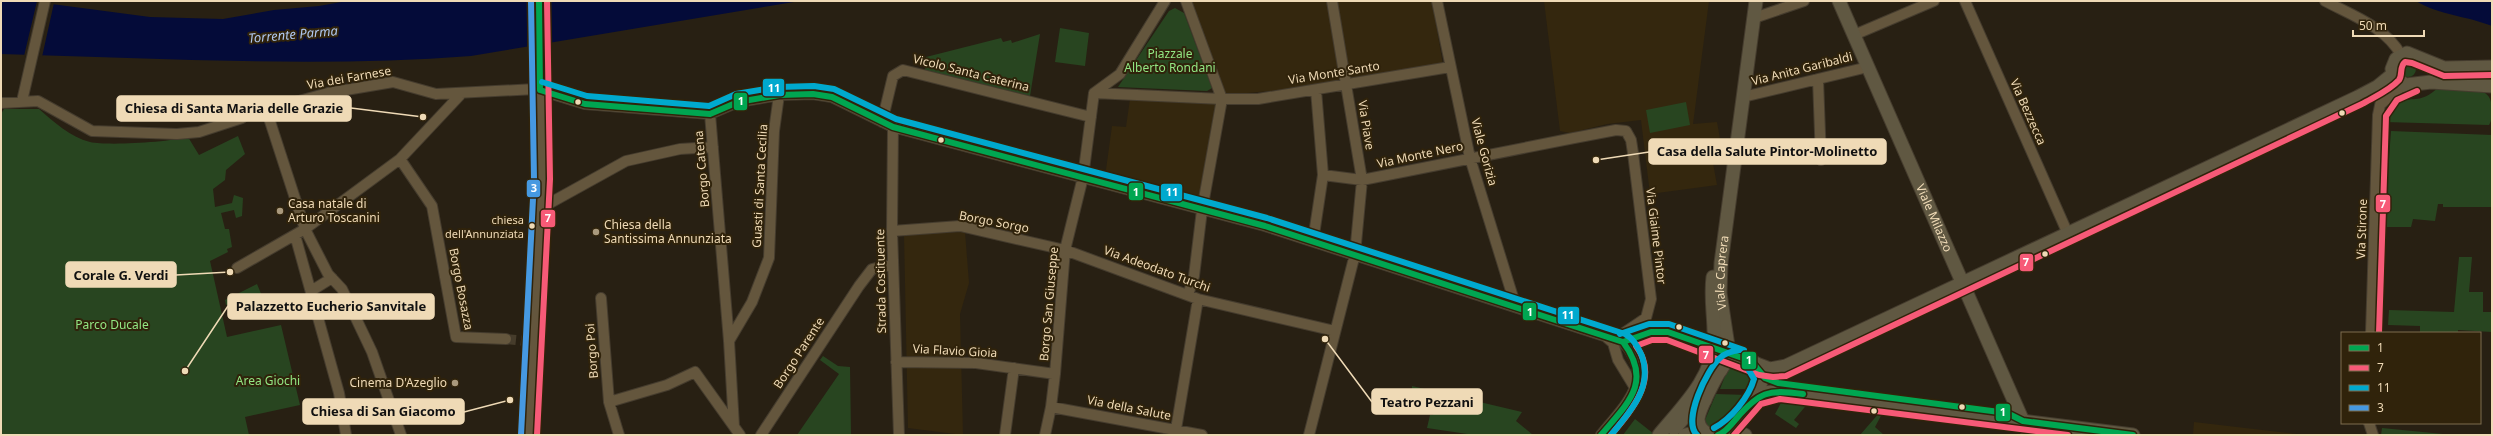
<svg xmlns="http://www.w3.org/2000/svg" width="2493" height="436" font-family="'Noto Sans',sans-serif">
	<rect width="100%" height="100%" fill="#282013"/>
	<path fill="#34270e" d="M 1190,1 L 1432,1 L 1443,65 L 1292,89 L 1225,95 Z
		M 1544,1 L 1709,1 L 1693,124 L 1717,122 L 1724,161 L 1713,163 L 1717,185 L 1650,194 L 1641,120 L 1607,124 L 1570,133 L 1560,131 Z
		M 1130,99 L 1218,103 L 1199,204 L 1105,177 L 1112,126 L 1126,127 Z
		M 965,232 L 969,283 L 960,314 L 963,435 L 908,428 L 904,234 Z
		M 2194,422 L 2305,435 L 2193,435 Z"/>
	<path fill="#284520" d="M 1175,8 L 1184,13 L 1212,88 L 1207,91 L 1118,87 L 1169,11 Z
		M 1060,28 L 1089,33 L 1085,66 L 1055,62 Z
		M 1040,34 L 1030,96 L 925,70 L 926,57 L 1001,38 L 1003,42 L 1011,40 L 1012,43 Z
		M2400 69a8 8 0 1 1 16 0a8 8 0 1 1-16 0Z
		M 2464,86 C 2480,91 2492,90 2492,110 C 2492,116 2492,120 2489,125 L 2385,122 L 2385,114 C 2389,110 2393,105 2397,103 C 2416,95 2419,105 2439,87 Z
		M 1686,102 L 1690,125 L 1650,133 L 1646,110 Z
		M 4,109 L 39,109 C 54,122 70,137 90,142 C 108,146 169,142 188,137 L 199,155 L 238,136 L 245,154 L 226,170 L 225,180 L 213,189 L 215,207 L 232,203 L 234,195 L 243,198 L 242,216 L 236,218 L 234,210 L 221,213 L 225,229 L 229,229 L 232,247 L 227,249 L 228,252 L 210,261 L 227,337 L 281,325 L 300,405 L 245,417 L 249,435 L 1,435 L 1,114 Z
		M 2391,131 L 2492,135 L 2491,207 L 2443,207 L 2443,204 L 2438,204 L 2435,221 L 2413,219 L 2411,227 L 2384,227 Z
		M 2459,257 L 2472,257 L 2469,292 L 2483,292 L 2483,312 L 2492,312 L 2492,332 L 2458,330 L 2458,333 L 2420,333 L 2420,326 L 2388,325 L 2389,310 L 2454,312 Z
		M 257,284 L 267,308 L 244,318 L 236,302 L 226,305 L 225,300 Z
		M 823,356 L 838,366 L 850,367 L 851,435 L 797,435 L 839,374 L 820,360 Z
		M 1739,364 C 1754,366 1758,376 1752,389 L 1720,389 L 1727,371 Z
		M 1412,386 L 1522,412 L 1516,421 L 1533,435 L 1474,435 L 1427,428 L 1430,415 L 1433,415 L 1437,398 L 1412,392 Z
		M 1716,394 L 1747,395 L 1721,426 L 1714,429 L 1708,427 L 1705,420 Z
		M 1783,399 L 1809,402 L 1794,420 L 1799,424 L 1796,428 L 1775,414 Z
		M 1880,412 L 1883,412 L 1875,427 L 1884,435 L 1860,435 Z
		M 1635,419 L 1654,434 L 1623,435 Z
		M 2382,428 L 2443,434 L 2381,435 Z"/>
	<path fill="#040b39" d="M 1,1 L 29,1 L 150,17 L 223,19 L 274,10 L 319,6 L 347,1 L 800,1 L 471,56 C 315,68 157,58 1,54 Z
		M 2416,1 L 2492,1 L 2492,26 C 2467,16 2439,15 2416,1 Z"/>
	<path fill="#282013" d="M 37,1 L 54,3 L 42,57 L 24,56 Z
		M 527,1 L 550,1 L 551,46 L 527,49 Z"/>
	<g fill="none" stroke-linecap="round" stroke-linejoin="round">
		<path stroke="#463c2b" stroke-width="10" stroke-dasharray="10 5" stroke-linecap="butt" d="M 242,118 L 259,112
			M 506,339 L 525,341"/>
		<defs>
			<path id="street" d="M 1437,1 L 1470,158 L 1516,307
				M 1965,1 L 2068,234
				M 2325,1 C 2351,15 2386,27 2401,55
				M 1754,18 L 1804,1
				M 1854,35 L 1934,1
				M 2470,72 L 2492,74
				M 1818,79 L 1821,160
				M 1094,93 L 1222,99 L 1186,1
				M 1094,93 L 1120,74 L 1165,1
				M 1743,97 L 1868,67
				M 22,101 L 45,1
				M 1,103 L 38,101 L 92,131 L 177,134 L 199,132 L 242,118
				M 2381,104 L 2400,88 L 2410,85
				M 266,109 L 305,229 L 328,274 L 342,289 L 372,352 L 401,435
				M 259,112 L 328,93 L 393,82 L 436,94 L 536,89 L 585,104 L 710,114 L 738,102 L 779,95 L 813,94 L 832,97 L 893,127 L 1265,226 L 1623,342 C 1657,378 1625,405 1601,435
				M 710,114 L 729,341 L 734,426
				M 882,122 L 893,76 L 903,70 L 1091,117
				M 893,127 L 892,231 L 899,435
				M 400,159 L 432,206 L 456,337 L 506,339
				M 1323,175 L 1362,180 L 1574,138 L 1616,130 L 1626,131 L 1631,140 L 1633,153 L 1651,299 L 1646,318 L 1615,339
				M 541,208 L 626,161 L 680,149 L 713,147
				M 892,231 L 960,226 L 1065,250 L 1198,299 L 1335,331
				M 295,235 L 339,393 L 346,435
				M 1313,241 L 1323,175 L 1316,90
				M 237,268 L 305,229 L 400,159 L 462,93
				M 311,291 L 332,278
				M 1188,295 L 1194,276 L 1202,210 L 1222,99 L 1258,99 L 1450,67
				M 601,298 L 609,402 L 619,435
				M 2371,333 L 2378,115 L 2382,96 L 2392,78
				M 1605,336 L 1613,343 L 1618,360 L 1635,388
				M 729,341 L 752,302 L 769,258 L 774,131 L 779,95
				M 896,362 L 976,363 L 1055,374
				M 609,402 L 667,385 L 695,372 L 740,435
				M 1051,407 L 1202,435
				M 2369,423 L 2373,435
				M 529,435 L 542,179 L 539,1
				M 761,435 L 859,286 L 872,269 L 893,264
				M 1005,435 L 1014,368
				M 1045,435 L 1051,407 L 1055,374 L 1065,250 L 1083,177 L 1094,93
				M 1175,435 L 1198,299
				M 1309,435 L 1355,254 L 1362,180 L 1332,1"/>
			<g id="secondary">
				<path id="s1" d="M 1839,1 L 2029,435"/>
				<path d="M 2492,67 L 2444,68 L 2407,53 L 2396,59 L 2392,69 L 2397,80 L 2406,85 L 2431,82 L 2492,86"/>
				<path d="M 1754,363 L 1770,369 L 1786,366 L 2358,97 L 2377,87 L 2393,74"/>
				<path id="s2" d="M 1721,370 L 1728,346 L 1720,293 L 1721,263 L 1756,1"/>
				<path d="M 1752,399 L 1763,393 L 1783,391 L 2133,435"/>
				<path d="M 1674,429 L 1693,408 L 1705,400"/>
				<path d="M 1722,434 L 1734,430 L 1745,435"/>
				<path d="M 1659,435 C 1681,408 1713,378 1714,341 C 1715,319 1710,299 1713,277"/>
				<path d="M 1685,435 L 1698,432 L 1706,433"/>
				<path d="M 1711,435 C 1704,433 1699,428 1698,420 C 1698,411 1719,369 1726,363 C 1732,359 1739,357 1746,359 C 1779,369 1753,398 1742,412 C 1735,420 1728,432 1718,435"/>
			</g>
		</defs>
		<use href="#street" stroke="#453c2e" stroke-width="12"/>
		<use href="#secondary" stroke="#453c2e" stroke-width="15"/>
		<use href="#street" stroke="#64563d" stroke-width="10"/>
		<use href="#secondary" stroke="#605842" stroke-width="13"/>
		<defs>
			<path id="bus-1" d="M 539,1 L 540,90
				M 540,90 L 585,104 L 710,114 L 738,102 L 779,95 L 813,94 L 832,97 L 893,127 L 1265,226 L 1623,342 C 1653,382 1628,403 1601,435
				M 1623,342 L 1651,332 L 1668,332 L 1751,361 L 1765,378 L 1778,383 L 2007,413 L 2023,421 L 2133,435
				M 1718,435 C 1726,432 1731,425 1736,419 C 1759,392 1768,389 1803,394"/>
			<path id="bus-2" d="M 2379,333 L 2386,116 L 2397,100 L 2417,91
				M 537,435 L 550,179 L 547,1
				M 1611,435 C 1632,410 1660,378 1636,346 L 1652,340 L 1667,340 L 1759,375 L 1773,377 L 1786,376 L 2362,104 C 2374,97 2389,91 2399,80 C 2403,74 2399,67 2405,62 L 2412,63 L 2444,76 L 2492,75
				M 1734,435 L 1761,404 L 1780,399 L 2068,435"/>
			<path id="bus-3" d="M 542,82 L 587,96 L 709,106 L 736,94 L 778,87 L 814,86 L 834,89 L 896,119 L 1267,218 L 1625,334 C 1633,338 1639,349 1642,356 C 1653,388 1630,412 1611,435
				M 1620,334 L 1649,324 L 1669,324 L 1744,350
				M 1714,428 C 1731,419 1749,397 1754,379 L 1747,367
				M 1697,435 C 1682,421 1707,369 1720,358 C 1725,353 1732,351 1740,350"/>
			<path id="bus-4" d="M 521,435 L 534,179 L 531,1"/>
		</defs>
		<use href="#bus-1" stroke="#30230b" stroke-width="9"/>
		<use href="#bus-2" stroke="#30230b" stroke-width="9"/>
		<use href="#bus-3" stroke="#30230b" stroke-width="9"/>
		<use href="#bus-4" stroke="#30230b" stroke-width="9"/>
		<use href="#bus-1" stroke="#00a651" stroke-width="6"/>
		<use href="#bus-2" stroke="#f75a77" stroke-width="6"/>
		<use href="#bus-3" stroke="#00a9ce" stroke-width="6"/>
		<use href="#bus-4" stroke="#4699e1" stroke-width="6"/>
	</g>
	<g fill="#efdab6" stroke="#30230b" stroke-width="1.5">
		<circle cx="578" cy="102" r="3.5"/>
		<circle cx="2342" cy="113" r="3.5"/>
		<circle cx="941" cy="140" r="3.5"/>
		<circle cx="532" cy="226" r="3.5"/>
		<circle cx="2045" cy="254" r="3.5"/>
		<circle cx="1679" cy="327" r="3.5"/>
		<circle cx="1725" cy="343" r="3.5"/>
		<circle cx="1962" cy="407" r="3.5"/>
		<circle cx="1874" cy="411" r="3.5"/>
	</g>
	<g fill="#a9997d" stroke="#30230b" stroke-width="1.5">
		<circle cx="280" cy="211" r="4"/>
		<circle cx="596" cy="232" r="4"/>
		<circle cx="455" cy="383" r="4"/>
	</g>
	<g text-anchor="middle" stroke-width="4" stroke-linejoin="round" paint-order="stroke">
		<g font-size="11" fill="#efdab6" stroke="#30230b" text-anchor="end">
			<text x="524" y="224">chiesa<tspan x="524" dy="14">dell'Annunziata</tspan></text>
		</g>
		<g font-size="12" fill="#92e783" stroke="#30230b">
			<text x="1170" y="58">Piazzale<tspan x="1170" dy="14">Alberto Rondani</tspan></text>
			<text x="112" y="329">Parco Ducale</text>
			<text x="268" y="385">Area Giochi</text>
		</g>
		<g font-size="12" fill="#efdab6" stroke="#30230b">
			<text transform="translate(1802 69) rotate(-14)" y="4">Via Anita Garibaldi</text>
			<text transform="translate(971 73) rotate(14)" y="4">Vicolo Santa Caterina</text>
			<text transform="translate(1334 73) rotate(-9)" y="4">Via Monte Santo</text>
			<text transform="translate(349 78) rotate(-10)" y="4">Via dei Farnese</text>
			<text transform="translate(2028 112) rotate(66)" y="4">Via Bezzecca</text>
			<text transform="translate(1366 125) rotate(81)" y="4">Via Piave</text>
			<text transform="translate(1484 152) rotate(75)" y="4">Viale Gorizia</text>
			<text transform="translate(1420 155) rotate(-12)" y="4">Via Monte Nero</text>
			<text transform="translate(702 169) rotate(-95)" y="4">Borgo Catena</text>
			<text transform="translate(760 186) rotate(-87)" y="4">Guasti di Santa Cecilia</text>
			<text dy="4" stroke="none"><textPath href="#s1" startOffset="237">Viale Milazzo</textPath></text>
			<text transform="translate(994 222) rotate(11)" y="4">Borgo Sorgo</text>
			<text transform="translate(2362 229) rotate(-88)" y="4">Via Stirone</text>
			<text transform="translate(1656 236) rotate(83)" y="4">Via Giaime Pintor</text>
			<text transform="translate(1157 269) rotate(20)" y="4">Via Adeodato Turchi</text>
			<text dy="4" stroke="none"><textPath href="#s2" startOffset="99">Viale Caprera</textPath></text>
			<text transform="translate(881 281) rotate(-91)" y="4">Strada Costituente</text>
			<text transform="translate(461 289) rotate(79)" y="4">Borgo Bosazza</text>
			<text transform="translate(1049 304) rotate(-85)" y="4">Borgo San Giuseppe</text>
			<text transform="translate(592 351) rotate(-94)" y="4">Borgo Poi</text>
			<text transform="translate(955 351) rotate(3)" y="4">Via Flavio Gioia</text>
			<text transform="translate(799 353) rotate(-57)" y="4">Borgo Parente</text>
			<text transform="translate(1129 408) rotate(11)" y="4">Via della Salute</text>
		</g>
		<g font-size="12" fill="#efdab6" stroke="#30230b" text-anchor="start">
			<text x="288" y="208">Casa natale di<tspan x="288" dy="14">Arturo Toscanini</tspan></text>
			<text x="604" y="229">Chiesa della<tspan x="604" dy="14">Santissima Annunziata</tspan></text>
			<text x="447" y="387" text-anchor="end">Cinema D'Azeglio</text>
		</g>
		<g font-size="13" font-style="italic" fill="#afc8f0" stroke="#30230b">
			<text transform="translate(293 34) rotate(-5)" y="5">Torrente Parma</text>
		</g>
	</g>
	<path fill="none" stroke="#efdab6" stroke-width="1.5" d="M423 117L351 108M1596 160L1649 152M230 272L176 275M185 371L228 306M1325 339L1372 402M510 400L464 412"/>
	<g fill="#efdab6" stroke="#30230b" stroke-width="1.5">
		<circle cx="423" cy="117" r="4"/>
		<circle cx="1596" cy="160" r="4"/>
		<circle cx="230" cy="272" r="4"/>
		<circle cx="185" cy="371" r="4"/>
		<circle cx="1325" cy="339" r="4"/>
		<circle cx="510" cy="400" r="4"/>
	</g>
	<g fill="#efdab6" stroke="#efdab6" stroke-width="1.5">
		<rect x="117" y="96" width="234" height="25" rx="4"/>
		<rect x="1649" y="139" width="237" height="25" rx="4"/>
		<rect x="66" y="262" width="110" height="25" rx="4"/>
		<rect x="228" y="294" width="206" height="25" rx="4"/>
		<rect x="1372" y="389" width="110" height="25" rx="4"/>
		<rect x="303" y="399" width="161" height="25" rx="4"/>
	</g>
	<g font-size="13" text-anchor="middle" font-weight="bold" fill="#111">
		<text x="234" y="113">Chiesa di Santa Maria delle Grazie</text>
		<text x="1767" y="156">Casa della Salute Pintor-Molinetto</text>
		<text x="121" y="280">Corale G. Verdi</text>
		<text x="331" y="311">Palazzetto Eucherio Sanvitale</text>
		<text x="1427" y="407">Teatro Pezzani</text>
		<text x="383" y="416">Chiesa di San Giacomo</text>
	</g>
	<g stroke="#30230b" stroke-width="1.5">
		<rect x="762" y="78" width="23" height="19" rx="4" fill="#00a9ce"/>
		<rect x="733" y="92" width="15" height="19" rx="4" fill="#00a651"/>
		<rect x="526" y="179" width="15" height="19" rx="4" fill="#4699e1"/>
		<rect x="1128" y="182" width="16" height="19" rx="4" fill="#00a651"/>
		<rect x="1160" y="183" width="23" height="19" rx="4" fill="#00a9ce"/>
		<rect x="2375" y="194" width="16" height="19" rx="4" fill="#f75a77"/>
		<rect x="540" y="209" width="16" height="19" rx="4" fill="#f75a77"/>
		<rect x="2019" y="253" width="15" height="19" rx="4" fill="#f75a77"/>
		<rect x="1522" y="302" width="15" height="19" rx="4" fill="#00a651"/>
		<rect x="1557" y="306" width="23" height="19" rx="4" fill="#00a9ce"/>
		<rect x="1698" y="345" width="16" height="19" rx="4" fill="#f75a77"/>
		<rect x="1741" y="351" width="16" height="19" rx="4" fill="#00a651"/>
		<rect x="1995" y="403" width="16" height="19" rx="4" fill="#00a651"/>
	</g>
	<g font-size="11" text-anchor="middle" font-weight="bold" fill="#fff">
		<text x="774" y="92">11</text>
		<text x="741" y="105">1</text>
		<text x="534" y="192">3</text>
		<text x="1136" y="196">1</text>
		<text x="1172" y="196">11</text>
		<text x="2383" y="208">7</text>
		<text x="548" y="222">7</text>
		<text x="2026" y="266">7</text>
		<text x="1530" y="316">1</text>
		<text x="1568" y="319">11</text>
		<text x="1706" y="359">7</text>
		<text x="1749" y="364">1</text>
		<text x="2003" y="416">1</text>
	</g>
	<rect width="2493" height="436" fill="none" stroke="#efdab6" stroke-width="4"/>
	<rect x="2341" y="332" width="140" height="92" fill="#30230b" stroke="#7c6c4f"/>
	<rect x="2349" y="345" width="20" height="6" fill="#00a651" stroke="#7c6c4f"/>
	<text x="2377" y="352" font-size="12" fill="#efdab6">1</text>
	<rect x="2349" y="365" width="20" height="6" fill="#f75a77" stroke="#7c6c4f"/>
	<text x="2377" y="372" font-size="12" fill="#efdab6">7</text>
	<rect x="2349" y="385" width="20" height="6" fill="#00a9ce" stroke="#7c6c4f"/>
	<text x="2377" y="392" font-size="12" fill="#efdab6">11</text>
	<rect x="2349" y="405" width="20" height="6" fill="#4699e1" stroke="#7c6c4f"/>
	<text x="2377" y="412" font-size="12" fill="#efdab6">3</text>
	<path d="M2353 30v6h71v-6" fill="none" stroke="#efdab6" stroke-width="2"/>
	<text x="2359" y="30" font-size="12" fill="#efdab6" stroke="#30230b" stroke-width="3" paint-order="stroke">50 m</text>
</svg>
